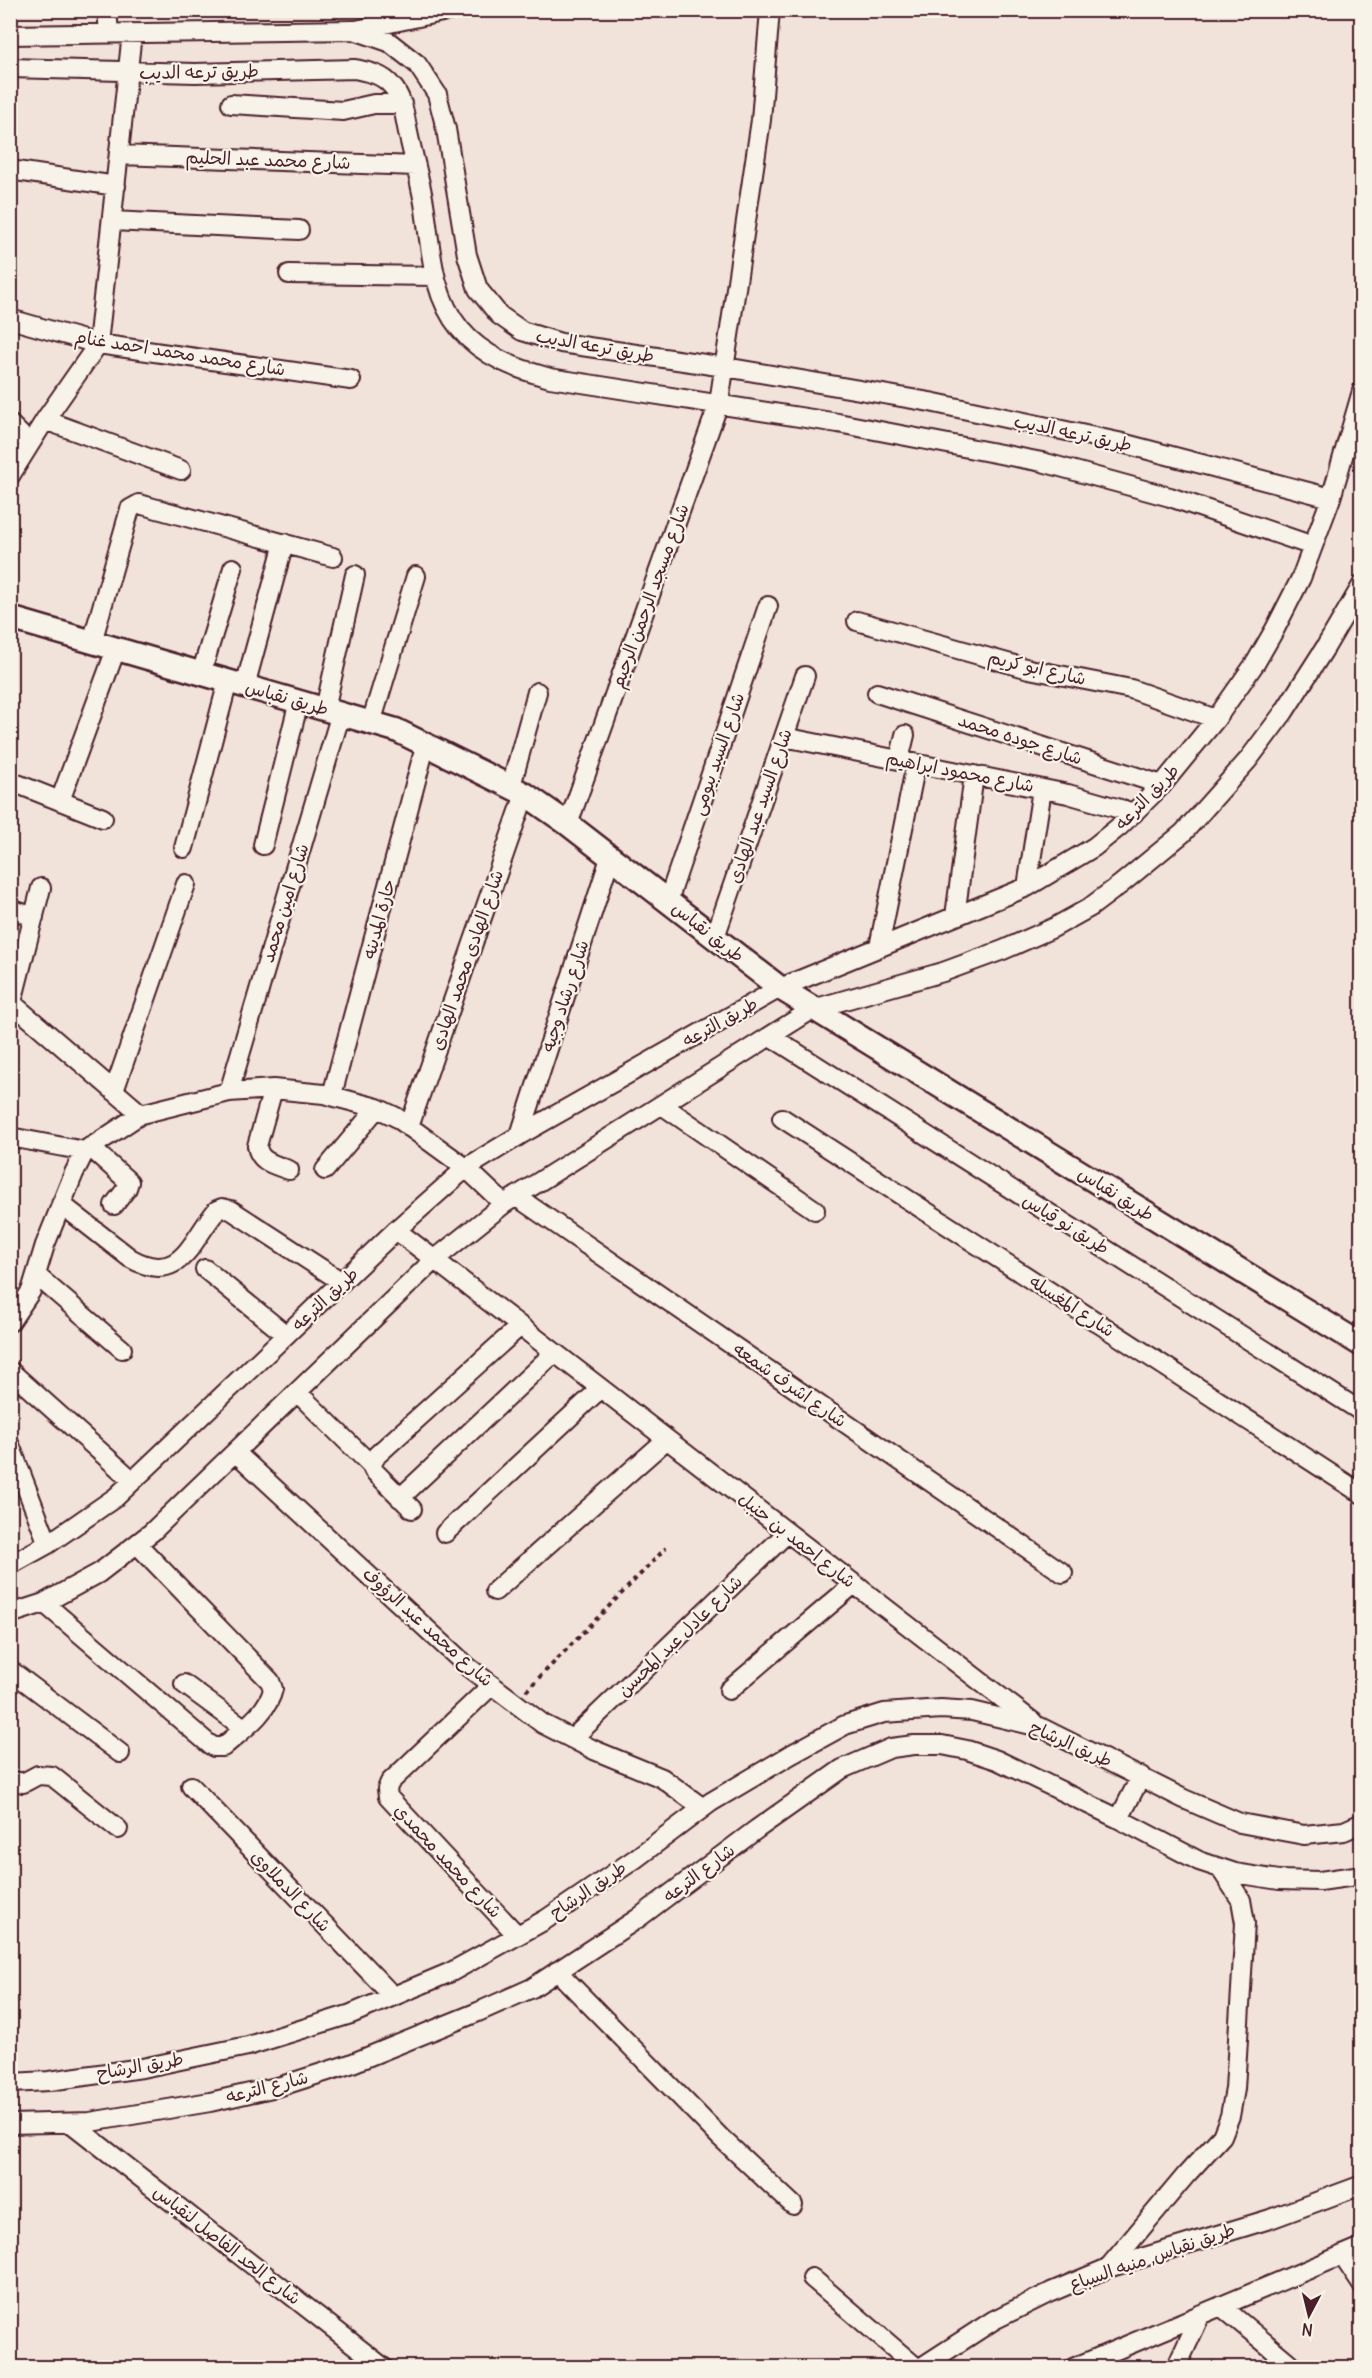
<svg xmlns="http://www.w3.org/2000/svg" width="1372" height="2378" font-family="Delius,'Playpen Sans Arabic',sans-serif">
	<rect width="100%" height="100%" fill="#f2e3da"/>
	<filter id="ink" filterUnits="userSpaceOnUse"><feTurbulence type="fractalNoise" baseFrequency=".0167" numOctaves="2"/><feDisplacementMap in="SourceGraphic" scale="12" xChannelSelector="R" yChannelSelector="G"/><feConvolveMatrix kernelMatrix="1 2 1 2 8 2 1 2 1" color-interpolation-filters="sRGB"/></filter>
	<g filter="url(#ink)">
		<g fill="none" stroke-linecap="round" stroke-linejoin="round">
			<defs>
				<path id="minor" d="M 107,10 L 109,33
					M 356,30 L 452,10
					M 10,35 L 354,30 L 389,42 L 417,64 L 437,94 L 446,129 L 467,255 L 478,289 L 499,315 L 522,331 L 561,343 L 725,367 L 930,402 L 1118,442 L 1331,498
					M 10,68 L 195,73 L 355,69 C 369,72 382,74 392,86 C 404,99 405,120 409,137 C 414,159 420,181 424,203 C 431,246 431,294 460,329 C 483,357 517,369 550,378 L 838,423 L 1042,462 L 1170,497 L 1313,546
					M 231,104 L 343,111 L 374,104 L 402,104
					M 120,155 L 416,166
					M 10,170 L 116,186
					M 112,221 L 299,230
					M 289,274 L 435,276
					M 10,319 L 98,344 L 351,380
					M 45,420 L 181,470
					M 10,424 L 30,444
					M 10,476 L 45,420 L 98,344 L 132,33
					M 857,621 L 1029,669 L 1131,689 L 1216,719
					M 92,642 L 130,509 L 139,504 L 333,557
					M 201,674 L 233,568
					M 245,686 L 284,543
					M 877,693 L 1162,785
					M 325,709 L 355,575
					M 371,723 L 416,576
					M 784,737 L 1068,794 L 1134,813
					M 899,760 L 905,735
					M 10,781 L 103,818
					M 511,786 L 537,692
					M 60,801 L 116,649
					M 568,824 L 719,403 L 761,120 L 770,10
					M 263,845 L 299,701
					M 184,848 L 228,681
					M 1027,887 L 1042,789
					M 668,901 L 768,606
					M 10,909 L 34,917
					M 955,916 L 974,775
					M 715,937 L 805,676
					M 879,947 L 916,764
					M 13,1004 L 141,1114
					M 10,1010 L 41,888
					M 770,1036 L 1362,1412
					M 273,1089 L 257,1146 C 259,1162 275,1165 289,1170
					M 114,1091 L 186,884
					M 229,1092 L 341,713
					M 332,1095 L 426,743
					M 662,1105 L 815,1210
					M 782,1118 L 1362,1494
					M 409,1127 L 525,794
					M 520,1135 L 610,858
					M 10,1137 L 85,1151
					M 90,1147 L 129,1182 L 127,1188 L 114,1205
					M 325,1170 L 377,1108
					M 517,1197 L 1063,1573
					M 61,1204 L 130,1258 C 181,1287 191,1240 217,1210 L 222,1208 L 231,1210 L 342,1282
					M 396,1230 L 1033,1722
					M 205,1269 L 286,1335
					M 36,1275 L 122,1349
					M 10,1322 L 31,1291 L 45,1245 L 74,1173 L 85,1151 L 141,1114 L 229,1092 L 273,1089 L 324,1094 L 377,1108 L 396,1117 L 466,1168 L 504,1204
					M 10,1371 L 133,1481
					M 297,1392 L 371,1465
					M 10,1445 L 48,1544
					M 235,1452 L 468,1667 L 543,1724 L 594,1750 L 662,1778 L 703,1808
					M 400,1498 L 554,1353
					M 412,1509 L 374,1471 L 371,1465 L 377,1455 L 519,1327
					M 445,1533 L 600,1389
					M 10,1565 L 48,1544 L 116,1497 L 396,1230 L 466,1168 L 520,1135 L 780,988 L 1027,887 L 1094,847 L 1120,826 L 1162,785 L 1216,719 L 1256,662 L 1275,629 L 1301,578 L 1331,498 L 1362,391
					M 495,1591 L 666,1440
					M 44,1603 L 209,1744 L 214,1747 L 223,1747 C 241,1731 268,1713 273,1689 L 270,1681 L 137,1544
					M 10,1614 L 44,1603 L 99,1573 L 152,1532 L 434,1260 L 504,1204 L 813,1009 L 943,972 L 1003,950 L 1053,928 L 1089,908 L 1121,884 L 1183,833 L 1248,760 L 1284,712 L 1325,648 L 1362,585
					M 10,1670 L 120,1753
					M 184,1684 L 244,1728
					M 492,1685 L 390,1782 L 387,1789 L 388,1797 L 517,1935
					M 729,1690 L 854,1584
					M 572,1739 L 787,1533
					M 10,1780 L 23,1783 L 38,1775 L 52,1776 L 118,1829
					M 191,1786 L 392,1995
					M 1119,1819 L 1141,1776
					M 557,1971 L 720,2137 L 793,2205
					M 10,2083 L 49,2081 L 142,2068 L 248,2046 L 351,2014 L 451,1972 L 545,1920 L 635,1859 L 711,1802 L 792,1754 L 845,1725 L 884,1713 L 941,1709 L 972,1711 L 1040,1727 L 1184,1799 L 1240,1823 L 1304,1835 L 1344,1831 L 1362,1823
					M 71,2123 L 384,2368
					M 10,2124 L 90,2122 L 210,2102 L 281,2086 L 350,2064 L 478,2012 L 532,1988 L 637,1919 L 757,1829 L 842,1769 L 891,1748 L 914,1745 L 942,1745 L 967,1750 L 997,1760 L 1119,1819 L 1199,1861 L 1235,1873 L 1279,1880 L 1320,1881 L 1362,1875
					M 1342,2255 L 1362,2285
					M 1108,2268 L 1186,2175 L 1222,2136 L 1230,2116 L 1235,2089 L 1245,1923 L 1241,1900 L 1220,1868
					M 812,2278 L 917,2368
					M 1221,2306 L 1295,2368
					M 920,2368 L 994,2320 L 1051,2292 L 1108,2268 L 1270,2219 L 1362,2185
					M 1073,2368 L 1362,2247
					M 1176,2368 L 1201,2314"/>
				<path id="tertiary" d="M 10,618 L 396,730 L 525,794 L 568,824 L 780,988 L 1362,1345"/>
			</defs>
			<use href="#minor" stroke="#4a1f2b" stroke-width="22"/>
			<use href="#tertiary" stroke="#4a1f2b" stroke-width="27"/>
			<path stroke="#4a1f2b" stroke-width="4" stroke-dasharray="4.5 4.5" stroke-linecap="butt" d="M 526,1691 L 666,1548"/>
			<use href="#minor" stroke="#f7f3e8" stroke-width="18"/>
			<use href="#tertiary" stroke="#f7f3e8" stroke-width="22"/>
		</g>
	</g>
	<g text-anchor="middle" stroke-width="4.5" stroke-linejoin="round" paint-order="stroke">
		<g font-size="18" fill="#4a1f2b" stroke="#f7f3e8">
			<text transform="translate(199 72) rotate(-1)" y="6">طريق ترعه الديب</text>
			<text transform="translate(268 160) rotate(2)" y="6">شارع محمد عبد الحليم</text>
			<text transform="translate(595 346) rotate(10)" y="6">طريق ترعه الديب</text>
			<text transform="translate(180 353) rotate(9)" y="6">شارع محمد محمد احمد غنام</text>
			<text transform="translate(1073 433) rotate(12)" y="6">طريق ترعه الديب</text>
			<text transform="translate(650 596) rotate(-70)" y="6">شارع مسجد الرحمن الرحيم</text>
			<text transform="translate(1037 668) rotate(13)" y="6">شارع ابو كريم</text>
			<text transform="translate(287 698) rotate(16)" y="6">طريق نقباس</text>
			<text transform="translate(1020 739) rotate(18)" y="6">شارع جوده محمد</text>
			<text transform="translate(718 754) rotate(-71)" y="6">شارع السيد بيومى</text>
			<text transform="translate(960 772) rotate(11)" y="6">شارع محمود ابراهيم</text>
			<text transform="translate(1147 797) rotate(-46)" y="6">طريق الترعه</text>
			<text transform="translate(760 806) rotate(-71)" y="6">شارع السيد عبد الهادى</text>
			<text transform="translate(285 903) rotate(-73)" y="6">شارع امين محمد</text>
			<text transform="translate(379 919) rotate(-75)" y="6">حارة المدينه</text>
			<text transform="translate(708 932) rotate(38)" y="6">طريق نقباس</text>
			<text transform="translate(467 960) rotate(-71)" y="6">شارع الهادى محمد الهادى</text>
			<text transform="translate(565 996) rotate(-72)" y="6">شارع رشاد وجيه</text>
			<text transform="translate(720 1022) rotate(-29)" y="6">طريق الترعه</text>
			<text transform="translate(1116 1194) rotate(32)" y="6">طريق نقباس</text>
			<text transform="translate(1066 1224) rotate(32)" y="6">طريق نو قياس</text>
			<text transform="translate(325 1299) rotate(-43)" y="6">طريق الترعه</text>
			<text transform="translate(1072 1306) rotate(33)" y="6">شارع المغسله</text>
			<text transform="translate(790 1385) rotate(35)" y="6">شارع اشرف شمعه</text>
			<text transform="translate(797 1540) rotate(38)" y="6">شارع احمد بن حنبل</text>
			<text transform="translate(428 1627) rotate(42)" y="6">شارع محمد عبد الرؤوف</text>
			<text transform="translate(680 1636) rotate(-44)" y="6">شارع عادل عبد المحسن</text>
			<text transform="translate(1071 1744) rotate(24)" y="6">طريق الرشاح</text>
			<text transform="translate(448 1861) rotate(47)" y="6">شارع محمد محمدي</text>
			<text transform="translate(699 1873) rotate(-37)" y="6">شارع الترعه</text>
			<text transform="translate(588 1890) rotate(-34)" y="6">طريق الرشاح</text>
			<text transform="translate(291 1891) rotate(46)" y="6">شارع الدملاوى</text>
			<text transform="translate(140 2066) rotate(-10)" y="6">طريق الرشاح</text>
			<text transform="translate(267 2087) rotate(-14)" y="6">شارع الترعه</text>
			<text transform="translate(227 2245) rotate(38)" y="6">شارع الحد الفاصل لنقباس</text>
			<text transform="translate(1152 2257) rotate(-19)" y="6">طريق نقباس, منيه السباع</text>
		</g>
	</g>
	<rect width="1372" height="2378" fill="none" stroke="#f7f3e8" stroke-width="36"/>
	<rect x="18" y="18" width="1336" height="2342" fill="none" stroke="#4a1f2b" stroke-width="2" filter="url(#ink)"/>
	<g transform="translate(1309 2315) rotate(187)" stroke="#f7f3e8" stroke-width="4.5" paint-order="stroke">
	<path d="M0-4.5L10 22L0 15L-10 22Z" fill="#4a1f2b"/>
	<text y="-9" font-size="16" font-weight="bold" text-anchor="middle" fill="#4a1f2b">N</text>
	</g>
</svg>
